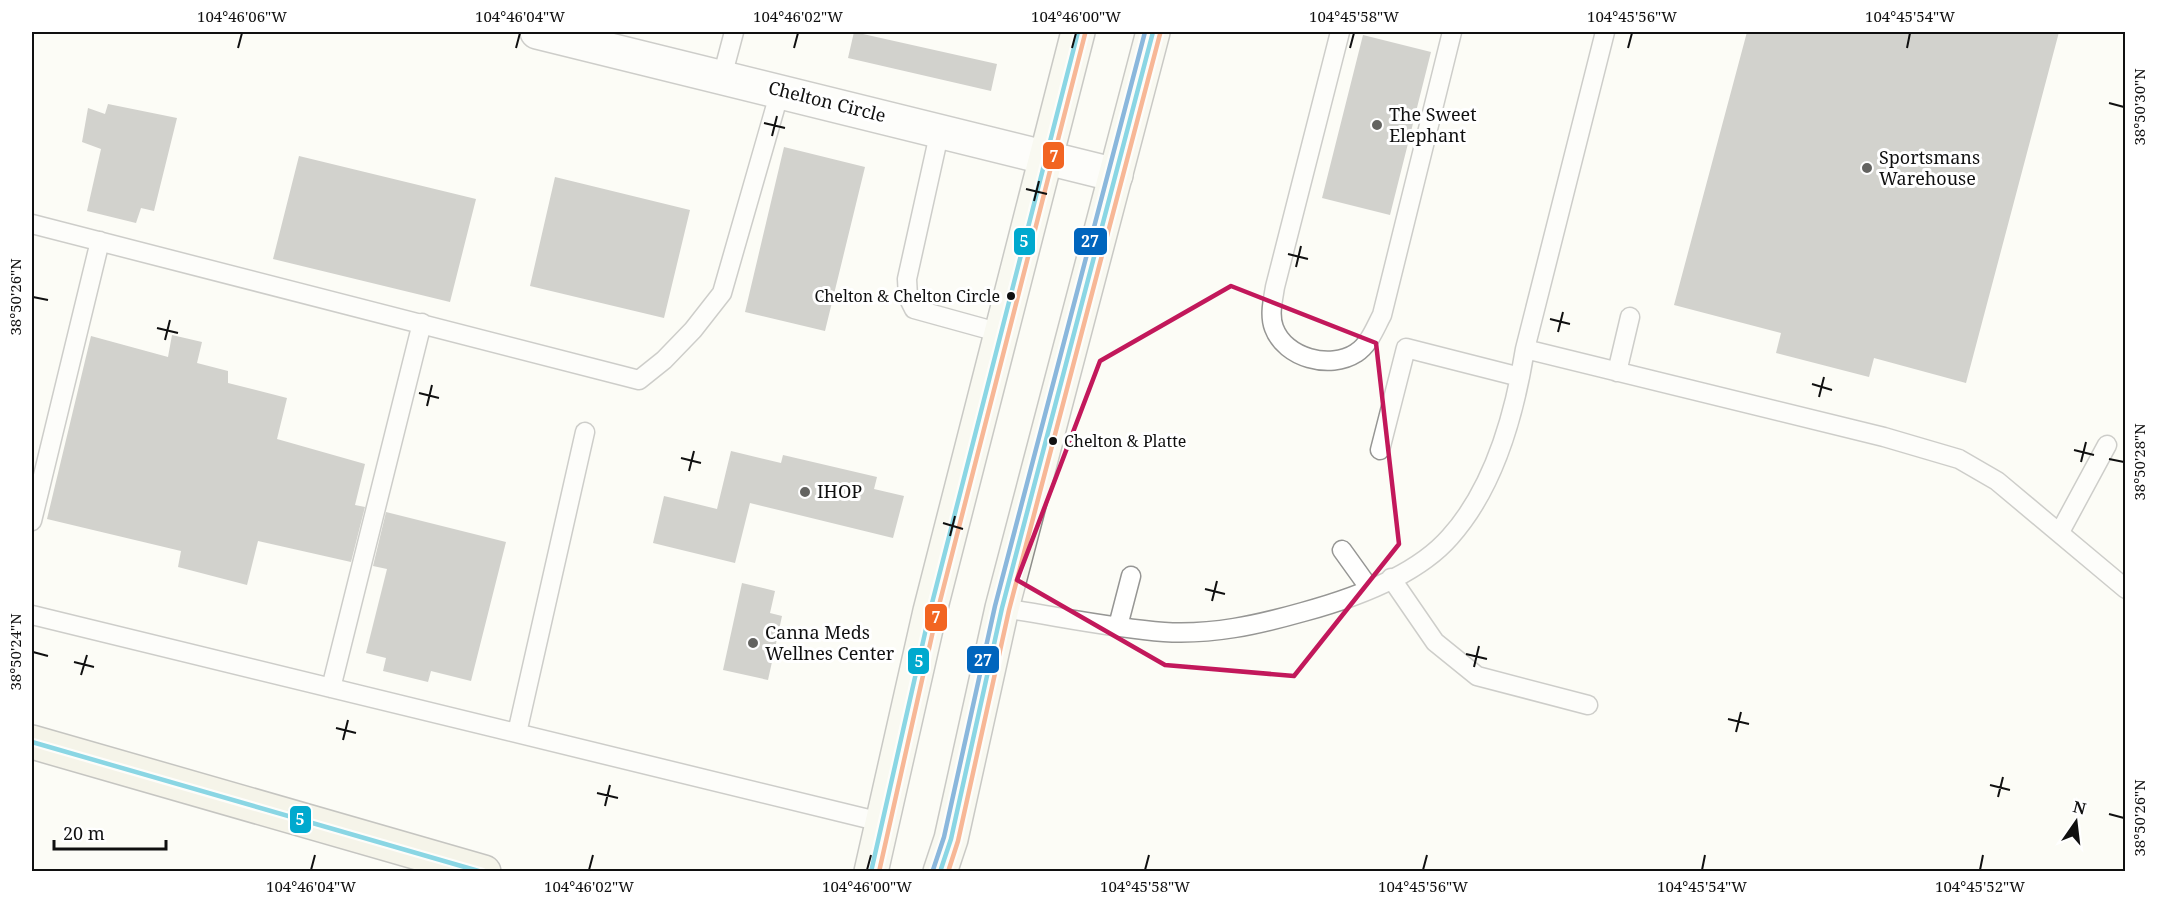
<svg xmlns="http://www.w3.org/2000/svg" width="2157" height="903" font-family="'Noto Serif',serif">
	<rect width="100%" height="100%" fill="#fcfcf6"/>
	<path fill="#a09f9b" d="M 854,32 L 997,64 L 991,91 L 848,58 Z
		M 1747,32 L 2059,32 L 1966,383 L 1874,358 L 1869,377 L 1776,353 L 1781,333 L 1674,305 Z
		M 1363,35 L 1431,52 L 1390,215 L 1322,198 Z
		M 108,104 L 177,118 L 154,211 L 141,208 L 136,223 L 87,211 L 101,149 L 82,142 L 88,108 L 105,114 Z
		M 784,147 L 865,167 L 825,331 L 745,312 Z
		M 299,156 L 476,199 L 450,302 L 273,259 Z
		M 555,177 L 690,210 L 664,318 L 530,286 Z
		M 172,335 L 202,342 L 197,363 L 228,371 L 228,383 L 287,398 L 277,439 L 365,464 L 355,505 L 365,507 L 351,562 L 258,541 L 247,585 L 178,567 L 181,551 L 47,519 L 91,336 L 168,357 Z
		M 731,451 L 781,463 L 783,455 L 877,477 L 874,489 L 904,496 L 893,538 L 750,503 L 735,563 L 653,543 L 664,496 L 717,509 Z
		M 386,512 L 506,542 L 471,681 L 431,671 L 428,682 L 383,671 L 386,658 L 366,653 L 387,569 L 373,566 Z
		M 742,583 L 775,591 L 770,613 L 782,616 L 768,680 L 723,670 Z"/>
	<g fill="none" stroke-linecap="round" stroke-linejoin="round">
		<defs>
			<path id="service" d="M 1340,32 L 1275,287 C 1273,300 1269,315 1274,328 C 1285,358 1330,370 1356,353 C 1369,345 1375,328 1382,315 L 1452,32
				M 722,77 L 734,32
				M 940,130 L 907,279 L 908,297 L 914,309 L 1001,333
				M 32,224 L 639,380 L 664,360 L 693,330 L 722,293 L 780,91
				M 1525,349 L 1884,437 L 1959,459 L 1997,481 L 2126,589
				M 1617,372 L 1630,317
				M 1380,450 L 1406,348 L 1520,377
				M 32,521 L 100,241
				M 2060,532 L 2107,445
				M 1342,550 L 1370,589
				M 1391,578 L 1435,642 L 1477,676 L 1588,705
				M 1002,608 C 1056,616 1110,628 1164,632 C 1212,635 1257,625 1303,612 C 1351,599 1416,576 1450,537 C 1494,488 1515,412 1525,349 L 1605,32
				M 32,615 L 881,822
				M 1118,626 L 1131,576
				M 331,688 L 422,323
				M 517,733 L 585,432"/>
			<path id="minor" d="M 537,32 L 1116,175"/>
			<path id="secondary" d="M 871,872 L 930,611 L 1078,32
				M 940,872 L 951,839 L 1002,608 L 1153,32"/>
			<path id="primary" d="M 32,742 L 484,872"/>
		</defs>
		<use href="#service" stroke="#969694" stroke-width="21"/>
		<use href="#minor" stroke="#969694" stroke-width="36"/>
		<use href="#secondary" stroke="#8d8d8a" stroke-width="36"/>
		<use href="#primary" stroke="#848481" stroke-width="36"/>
		<use href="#service" stroke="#fffffe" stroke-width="18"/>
		<use href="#minor" stroke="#fffffe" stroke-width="33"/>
		<use href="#secondary" stroke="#f5f6eb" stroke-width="33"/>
		<use href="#primary" stroke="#eeebda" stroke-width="33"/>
		<defs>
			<path id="bus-1" d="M 32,742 L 482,872
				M 871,872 L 930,611 L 1078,32
				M 940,872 L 951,839 L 1002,608 L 1153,32"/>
			<path id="bus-2" d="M 879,872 L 937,613 L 1085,34
				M 948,872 L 958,841 L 1009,610 L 1160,34"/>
			<path id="bus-3" d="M 933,870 L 944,837 L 995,606 L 1145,32"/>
		</defs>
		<use href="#bus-1" stroke="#fff" stroke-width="9"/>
		<use href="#bus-2" stroke="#fff" stroke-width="9"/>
		<use href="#bus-3" stroke="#fff" stroke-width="9"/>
		<use href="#bus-1" stroke="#00a9ce" stroke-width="4.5"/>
		<use href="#bus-2" stroke="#f26522" stroke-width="4.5"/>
		<use href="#bus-3" stroke="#0065bd" stroke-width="4.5"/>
	</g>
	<path d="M0 0H2157V903H0ZM 1231,286 L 1376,343 L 1399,544 L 1294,676 L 1165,665 L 1017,580 L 1100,361 Z" fill="#fcfcf6" fill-opacity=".55" fill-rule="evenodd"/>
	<path fill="none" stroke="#c2185b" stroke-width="4.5" stroke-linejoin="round" d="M 1231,286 L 1376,343 L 1399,544 L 1294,676 L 1165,665 L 1017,580 L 1100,361 Z"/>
	<path fill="none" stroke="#101010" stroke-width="2" d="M 238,48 L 242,33M 516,48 L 520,33M 794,48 L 798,33M 1072,48 L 1076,33M 1350,48 L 1354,33M 1628,48 L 1632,33M 1907,48 L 1910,33M 2109,103 L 2124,107M 764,123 L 785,128M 772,136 L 777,116M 1026,189 L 1047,194M 1034,201 L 1039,181M 1288,254 L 1308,259M 1296,267 L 1301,246M 33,297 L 48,300M 1550,319 L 1570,324M 157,328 L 178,333M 1558,332 L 1563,312M 165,340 L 170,320M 1812,384 L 1832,390M 419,393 L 439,398M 1819,397 L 1824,377M 427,406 L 432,385M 2074,450 L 2094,455M 681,458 L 701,463M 2109,459 L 2124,462M 2081,462 L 2086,442M 689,471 L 694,451M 943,523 L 963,529M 950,536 L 955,516M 1205,589 L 1225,594M 1212,601 L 1217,581M 33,652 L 48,656M 1466,654 L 1487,659M 74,662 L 94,667M 1474,667 L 1479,646M 81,675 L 87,655M 1728,719 L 1749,724M 336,728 L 356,733M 1736,732 L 1741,712M 343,740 L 348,720M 1990,785 L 2010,790M 597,793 L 618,798M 1998,797 L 2003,777M 605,806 L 610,785M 2109,814 L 2124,818M 311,870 L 315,855M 589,870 L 593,855M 867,870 L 871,855M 1145,870 L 1149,855M 1423,870 L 1427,855M 1702,870 L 1705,855M 1980,870 L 1983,855"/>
	<g fill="#636360" stroke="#fff" stroke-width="2">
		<circle cx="1377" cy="125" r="6"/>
		<circle cx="1867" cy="168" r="6"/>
		<circle cx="805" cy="492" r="6"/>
		<circle cx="753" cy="643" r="6"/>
	</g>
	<g fill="#101010" stroke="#fff" stroke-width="2">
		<circle cx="1011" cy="296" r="5"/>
		<circle cx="1053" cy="441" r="5"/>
	</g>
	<g text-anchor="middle" stroke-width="6" stroke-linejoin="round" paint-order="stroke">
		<g font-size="16" fill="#101010" stroke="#fff" text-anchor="end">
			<text x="1000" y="302">Chelton &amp; Chelton Circle</text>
			<text x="1064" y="447" text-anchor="start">Chelton &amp; Platte</text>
		</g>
		<g font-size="18" fill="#101010" stroke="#fff">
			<text transform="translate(827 102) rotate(14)" y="6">Chelton Circle</text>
		</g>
		<g font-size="18" fill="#101010" stroke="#fff" text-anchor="start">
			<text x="1389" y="121">The Sweet<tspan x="1389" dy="21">Elephant</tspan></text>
			<text x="1879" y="164">Sportsmans<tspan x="1879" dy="21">Warehouse</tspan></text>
			<text x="817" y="498">IHOP</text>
			<text x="765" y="639">Canna Meds<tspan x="765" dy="21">Wellnes Center</tspan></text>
		</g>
	</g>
	<g stroke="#fff" stroke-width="2">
		<rect x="1042" y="141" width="23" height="29" rx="6" fill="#f26522"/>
		<rect x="1073" y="227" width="35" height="29" rx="6" fill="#0065bd"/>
		<rect x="1013" y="227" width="23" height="29" rx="6" fill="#00a9ce"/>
		<rect x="924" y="603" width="24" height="29" rx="6" fill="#f26522"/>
		<rect x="966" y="645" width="34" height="29" rx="6" fill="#0065bd"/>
		<rect x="907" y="647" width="23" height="28" rx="6" fill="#00a9ce"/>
		<rect x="289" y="805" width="23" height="29" rx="6" fill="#00a9ce"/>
	</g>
	<g font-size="16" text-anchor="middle" font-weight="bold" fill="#fff">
		<text x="1054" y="162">7</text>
		<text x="1090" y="247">27</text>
		<text x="1024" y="247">5</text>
		<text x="936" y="623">7</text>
		<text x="983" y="666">27</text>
		<text x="919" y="667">5</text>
		<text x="300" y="825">5</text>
	</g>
	<rect width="2157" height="903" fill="none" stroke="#ffffff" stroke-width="66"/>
	<g transform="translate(2076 822) rotate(14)" stroke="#ffffff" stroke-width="4.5" paint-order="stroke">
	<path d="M0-4.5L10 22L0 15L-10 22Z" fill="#101010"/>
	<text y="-9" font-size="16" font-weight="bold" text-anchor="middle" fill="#101010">N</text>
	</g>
	<path d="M54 840v9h112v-9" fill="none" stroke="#101010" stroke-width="3"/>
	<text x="63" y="840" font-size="18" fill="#101010" stroke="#ffffff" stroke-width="4.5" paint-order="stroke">20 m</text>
	<rect x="33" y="33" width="2091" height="837" fill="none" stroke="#101010" stroke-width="2"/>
	<g font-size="15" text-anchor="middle" fill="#101010">
		<text x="242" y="22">104°46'06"W</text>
		<text x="520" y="22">104°46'04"W</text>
		<text x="798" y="22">104°46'02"W</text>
		<text x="1076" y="22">104°46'00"W</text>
		<text x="1354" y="22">104°45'58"W</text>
		<text x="1632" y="22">104°45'56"W</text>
		<text x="1910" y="22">104°45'54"W</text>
		<text transform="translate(2140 107) rotate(-90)" y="5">38°50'30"N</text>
		<text transform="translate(16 297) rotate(-90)" y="5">38°50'26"N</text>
		<text transform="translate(2140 462) rotate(-90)" y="5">38°50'28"N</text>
		<text transform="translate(16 652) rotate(-90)" y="5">38°50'24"N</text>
		<text transform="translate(2140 818) rotate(-90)" y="5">38°50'26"N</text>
		<text x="311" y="892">104°46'04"W</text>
		<text x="589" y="892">104°46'02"W</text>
		<text x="867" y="892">104°46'00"W</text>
		<text x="1145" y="892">104°45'58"W</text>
		<text x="1423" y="892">104°45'56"W</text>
		<text x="1702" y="892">104°45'54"W</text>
		<text x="1980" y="892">104°45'52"W</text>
	</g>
</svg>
